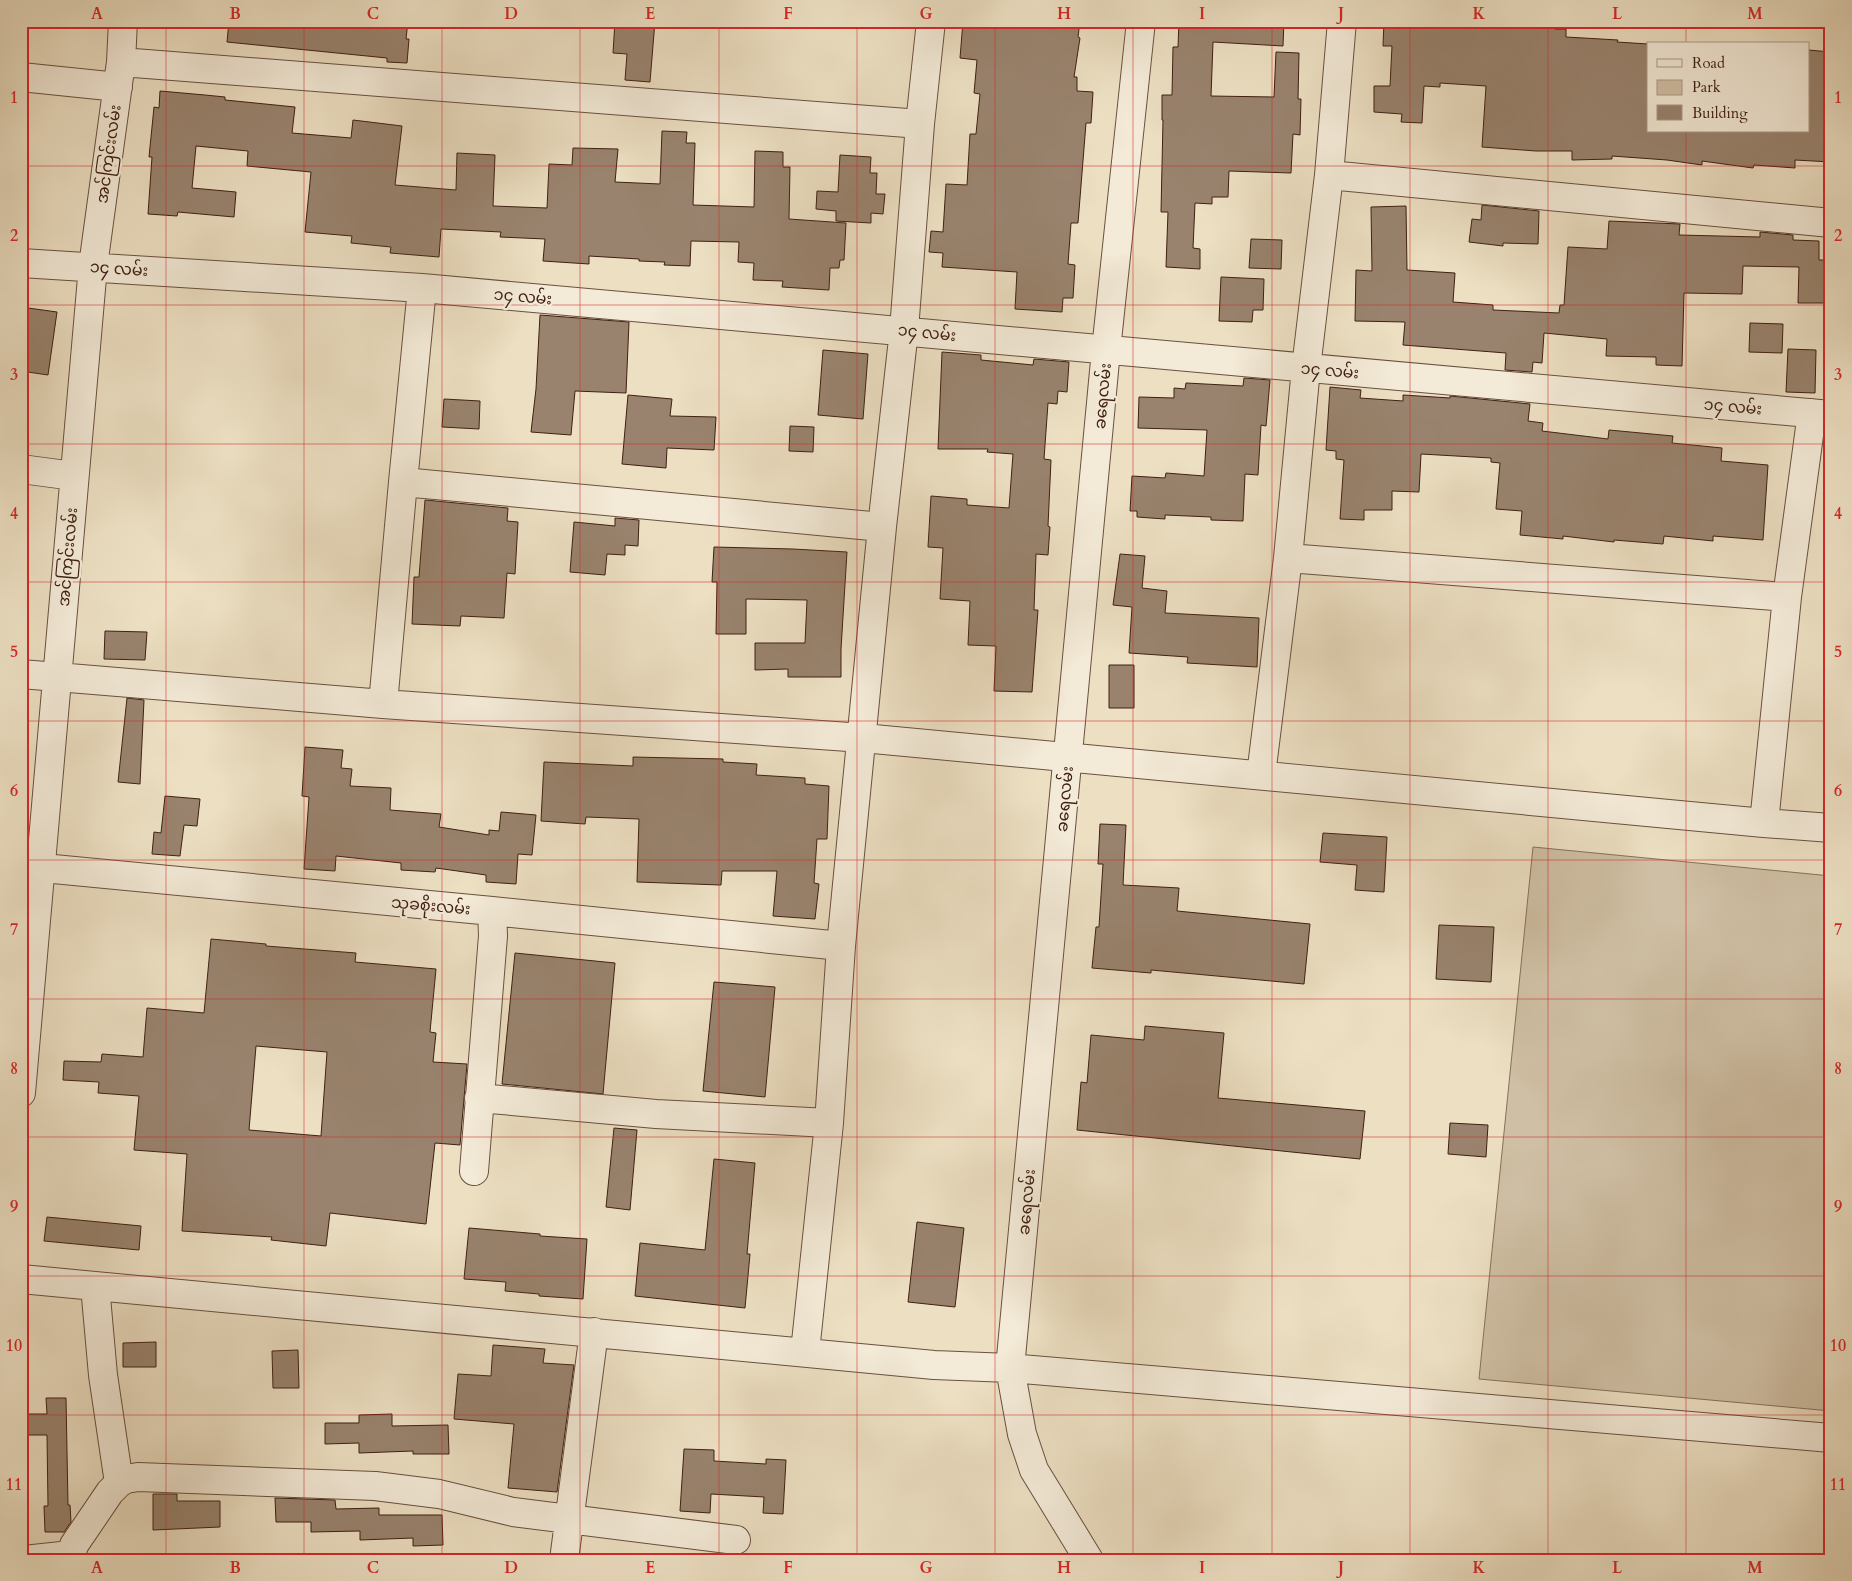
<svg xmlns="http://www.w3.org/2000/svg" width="1852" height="1581" font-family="Cardo,'Noto Sans Myanmar',serif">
	<rect width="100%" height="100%" fill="#ecdfc2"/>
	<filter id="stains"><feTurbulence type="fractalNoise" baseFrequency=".004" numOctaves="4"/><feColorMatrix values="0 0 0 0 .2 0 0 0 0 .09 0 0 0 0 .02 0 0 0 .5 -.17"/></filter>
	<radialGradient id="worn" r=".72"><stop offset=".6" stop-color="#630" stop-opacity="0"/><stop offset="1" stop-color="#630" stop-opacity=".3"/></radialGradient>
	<path fill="#cfbfa4" stroke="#87705c" d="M 1533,847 L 1831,876 L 1831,1411 L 1479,1379 Z"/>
	<path fill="#99836e" stroke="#3f2013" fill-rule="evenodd" d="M 229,21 L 408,21 L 406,39 L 409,39 L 407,63 L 387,62 L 387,58 L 227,42 Z
		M 615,21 L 655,21 L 650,82 L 625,80 L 627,54 L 613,53 Z
		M 963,21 L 1080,21 L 1078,37 L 1080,38 L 1074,77 L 1077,77 L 1077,91 L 1093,92 L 1091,123 L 1086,123 L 1078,223 L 1071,223 L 1068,264 L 1075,265 L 1073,298 L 1063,298 L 1062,312 L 1015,309 L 1017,272 L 942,267 L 943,253 L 929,252 L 931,231 L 943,232 L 946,184 L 967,185 L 970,134 L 976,134 L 980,94 L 974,93 L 977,60 L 960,58 Z
		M 1179,21 L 1284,21 L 1283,46 L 1213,42 L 1211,96 L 1274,97 L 1276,52 L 1299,53 L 1298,99 L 1301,99 L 1300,135 L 1293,134 L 1291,173 L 1229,171 L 1228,197 L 1212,197 L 1212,204 L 1195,203 L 1193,248 L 1200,249 L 1200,269 L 1166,267 L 1168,212 L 1161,212 L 1163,120 L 1162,120 L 1162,95 L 1172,95 L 1173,47 L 1178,47 Z
		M 1384,21 L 1555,21 L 1555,29 L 1566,29 L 1566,37 L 1618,40 L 1617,42 L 1648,44 L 1648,131 L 1808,131 L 1808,50 L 1831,52 L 1831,162 L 1795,160 L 1795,168 L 1754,165 L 1753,168 L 1702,161 L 1702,165 L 1667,160 L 1612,156 L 1612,159 L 1572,160 L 1572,151 L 1536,151 L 1482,147 L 1486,86 L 1440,83 L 1440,87 L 1424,86 L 1422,123 L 1401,122 L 1402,114 L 1374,112 L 1374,86 L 1390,86 L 1392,46 L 1383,46 Z
		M 160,91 L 205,95 L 225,97 L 225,100 L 295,107 L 292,133 L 351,138 L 353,120 L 402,126 L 395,185 L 456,190 L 457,153 L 495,155 L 493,206 L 547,208 L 549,164 L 572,165 L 573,148 L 618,149 L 615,182 L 660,184 L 662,131 L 687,132 L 686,143 L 695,143 L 693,205 L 754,207 L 755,151 L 783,152 L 783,167 L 790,167 L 789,219 L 846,223 L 844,260 L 840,260 L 839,268 L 830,268 L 829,290 L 782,287 L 783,281 L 753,280 L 754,263 L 738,262 L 739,242 L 691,241 L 690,266 L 664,265 L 665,262 L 639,261 L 639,259 L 589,256 L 589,264 L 543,261 L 545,239 L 500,237 L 501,232 L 441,229 L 439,257 L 390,253 L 391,247 L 351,243 L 352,236 L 305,232 L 311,172 L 247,166 L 248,151 L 196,146 L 192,188 L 236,192 L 234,217 L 178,212 L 177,216 L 148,214 L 152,157 L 149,157 L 154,107 L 159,108 Z
		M 840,155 L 871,157 L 870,173 L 877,173 L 876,194 L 885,194 L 883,214 L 871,213 L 871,223 L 836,221 L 836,211 L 816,209 L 817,191 L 838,192 Z
		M 1482,205 L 1539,211 L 1538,244 L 1503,243 L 1503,246 L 1469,242 L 1472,219 L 1481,220 Z
		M 1406,206 L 1407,270 L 1455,273 L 1453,302 L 1493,305 L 1493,310 L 1559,313 L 1560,305 L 1564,305 L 1568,247 L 1607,249 L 1609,221 L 1680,224 L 1679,235 L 1760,237 L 1760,232 L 1793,235 L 1793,240 L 1819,241 L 1819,260 L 1831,260 L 1831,303 L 1798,303 L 1799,267 L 1743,266 L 1742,294 L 1684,293 L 1682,366 L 1656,365 L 1656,357 L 1606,356 L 1607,339 L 1544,333 L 1542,363 L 1533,362 L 1532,372 L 1505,370 L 1506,353 L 1403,345 L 1405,322 L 1355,321 L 1356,270 L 1372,271 L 1371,207 Z
		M 1251,239 L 1282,240 L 1281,269 L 1249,268 Z
		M 1221,277 L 1264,279 L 1263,310 L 1253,310 L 1252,322 L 1219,321 Z
		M 21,307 L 57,312 L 48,375 L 21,371 Z
		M 540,315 L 629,322 L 626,393 L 575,391 L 571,435 L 531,432 L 536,389 Z
		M 1750,323 L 1783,324 L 1782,353 L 1749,352 Z
		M 1788,349 L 1816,350 L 1815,393 L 1786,392 Z
		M 823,350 L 868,354 L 863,419 L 818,415 Z
		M 942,352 L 981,355 L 981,360 L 1033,365 L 1034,359 L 1069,362 L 1067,392 L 1058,391 L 1057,404 L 1048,403 L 1044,459 L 1051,460 L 1048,526 L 1050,527 L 1048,555 L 1036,554 L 1034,610 L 1038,610 L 1032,692 L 994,691 L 996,646 L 968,645 L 970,601 L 940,599 L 943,548 L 928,547 L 931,496 L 967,499 L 967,505 L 1009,508 L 1013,454 L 987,452 L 988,449 L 938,449 Z
		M 1244,378 L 1270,380 L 1266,426 L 1261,425 L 1258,475 L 1245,474 L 1243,521 L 1211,520 L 1211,517 L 1165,515 L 1165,519 L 1137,517 L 1137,511 L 1130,511 L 1132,476 L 1165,478 L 1166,473 L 1204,476 L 1207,430 L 1138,428 L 1139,397 L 1174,398 L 1174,388 L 1185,389 L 1186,383 L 1243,386 Z
		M 1330,387 L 1361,390 L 1360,398 L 1403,401 L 1403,395 L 1450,398 L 1450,396 L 1530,404 L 1528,421 L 1543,423 L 1542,431 L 1608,439 L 1609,430 L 1673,436 L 1672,443 L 1722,448 L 1721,461 L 1768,465 L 1763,540 L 1713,536 L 1713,541 L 1664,536 L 1663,544 L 1614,540 L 1614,542 L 1563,536 L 1563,539 L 1520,535 L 1522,511 L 1496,509 L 1500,463 L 1491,462 L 1491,458 L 1421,454 L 1419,492 L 1392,491 L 1392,510 L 1364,510 L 1364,520 L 1340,519 L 1344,460 L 1336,459 L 1336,451 L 1326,450 Z
		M 628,395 L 672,399 L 670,416 L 716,417 L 714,450 L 667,448 L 666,468 L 622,464 Z
		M 444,399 L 480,401 L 479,429 L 442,427 Z
		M 790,426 L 814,427 L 813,452 L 789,451 Z
		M 425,500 L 508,508 L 507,521 L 518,522 L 515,574 L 507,573 L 504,618 L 461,616 L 460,626 L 412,624 L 414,577 L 419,577 Z
		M 615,518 L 639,520 L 638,546 L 625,545 L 625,555 L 607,554 L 605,575 L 570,572 L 574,522 L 615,526 Z
		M 714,547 L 793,549 L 847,552 L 841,649 L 841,677 L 788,677 L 788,669 L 755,670 L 755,643 L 805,643 L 807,600 L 746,599 L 746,634 L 716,634 L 717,582 L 712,582 Z
		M 1120,554 L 1145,556 L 1142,588 L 1167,591 L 1165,613 L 1259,618 L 1257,667 L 1187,663 L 1188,657 L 1129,653 L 1132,607 L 1113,605 Z
		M 105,631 L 147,632 L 145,660 L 104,659 Z
		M 1109,665 L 1134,665 L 1134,708 L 1109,708 Z
		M 127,698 L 144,700 L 140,784 L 118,782 Z
		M 305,747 L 343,750 L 341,768 L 352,769 L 350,786 L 391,788 L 390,810 L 441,814 L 439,827 L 489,835 L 489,830 L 499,831 L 501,812 L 536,815 L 532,855 L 518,854 L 516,884 L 486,882 L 486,875 L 436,868 L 435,872 L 401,870 L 401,863 L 336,856 L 335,871 L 304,869 L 309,797 L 302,796 Z
		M 633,757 L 723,759 L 723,762 L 757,764 L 756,775 L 805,778 L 805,784 L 829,786 L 827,839 L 817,839 L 814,883 L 819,884 L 815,919 L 773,916 L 777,871 L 722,871 L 721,885 L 637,882 L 639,819 L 586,817 L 585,824 L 541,821 L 544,762 L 633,766 Z
		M 165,796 L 200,799 L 197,826 L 184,825 L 180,856 L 152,854 L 154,832 L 161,833 Z
		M 1100,824 L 1126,825 L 1123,885 L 1179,888 L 1177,911 L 1310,924 L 1304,984 L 1151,970 L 1151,973 L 1092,968 L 1096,927 L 1099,927 L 1103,864 L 1098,864 Z
		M 1323,833 L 1387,837 L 1384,892 L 1355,890 L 1357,865 L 1320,862 Z
		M 1439,925 L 1494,927 L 1491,982 L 1436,979 Z
		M 211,939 L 266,944 L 266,946 L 356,953 L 355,962 L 436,969 L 430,1032 L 436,1033 L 433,1062 L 467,1064 L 460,1145 L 435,1143 L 426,1224 L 330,1213 L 326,1246 L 271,1240 L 272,1237 L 182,1231 L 187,1154 L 134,1150 L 139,1096 L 98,1093 L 99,1082 L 63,1080 L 64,1061 L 101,1062 L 102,1054 L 143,1057 L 147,1008 L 204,1013 ZM 256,1046 L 327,1052 L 321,1136 L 249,1130 Z
		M 515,953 L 615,963 L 603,1094 L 502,1084 Z
		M 714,982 L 775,987 L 765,1097 L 703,1091 Z
		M 1145,1026 L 1224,1033 L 1218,1098 L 1365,1111 L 1360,1159 L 1077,1130 L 1081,1082 L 1087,1083 L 1091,1035 L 1144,1040 Z
		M 1450,1123 L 1488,1125 L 1486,1157 L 1448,1154 Z
		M 614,1128 L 637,1130 L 630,1210 L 606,1207 Z
		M 714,1159 L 755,1163 L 747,1254 L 750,1254 L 745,1308 L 635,1296 L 640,1243 L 705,1250 Z
		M 47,1217 L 141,1226 L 139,1250 L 44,1241 Z
		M 917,1222 L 964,1228 L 955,1307 L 908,1302 Z
		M 469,1228 L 540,1234 L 540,1236 L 587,1239 L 583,1299 L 539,1296 L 539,1294 L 505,1291 L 506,1282 L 464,1279 Z
		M 156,1342 L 156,1367 L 123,1367 L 123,1343 Z
		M 493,1345 L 545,1349 L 543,1363 L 574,1365 L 557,1492 L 508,1488 L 514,1424 L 454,1419 L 458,1374 L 491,1376 Z
		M 298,1350 L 299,1388 L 273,1388 L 272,1351 Z
		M 46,1398 L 66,1398 L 68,1505 L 70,1505 L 71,1522 L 64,1532 L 45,1532 L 44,1506 L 48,1506 L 47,1435 L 21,1435 L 21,1414 L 47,1414 Z
		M 392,1414 L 392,1426 L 448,1425 L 449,1454 L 413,1454 L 413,1451 L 359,1453 L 359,1443 L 325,1444 L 325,1423 L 359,1423 L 359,1415 Z
		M 684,1449 L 714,1450 L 714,1461 L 766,1464 L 766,1459 L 786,1460 L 783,1514 L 763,1513 L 764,1497 L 711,1494 L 710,1513 L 680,1511 Z
		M 153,1494 L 177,1494 L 177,1501 L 220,1501 L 220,1527 L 153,1530 Z
		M 275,1498 L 335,1500 L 336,1509 L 379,1508 L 379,1515 L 442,1515 L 443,1545 L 413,1546 L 413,1538 L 360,1540 L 360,1531 L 311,1532 L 311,1522 L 276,1522 Z"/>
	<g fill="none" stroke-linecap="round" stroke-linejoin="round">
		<defs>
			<path id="minor" d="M 121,62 L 920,124
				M 21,77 L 118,87
				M 1329,175 L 1831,223
				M 21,263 L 422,288 L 1831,415
				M 21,469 L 74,476
				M 403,482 L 882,527
				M 1288,558 L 1787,597
				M 21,674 L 383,704 L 863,738 L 1764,823 L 1831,828
				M 383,704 L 403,482 L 422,288
				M 1261,775 L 1288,558 L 1306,368 L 1329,175 L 1342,21
				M 1764,823 L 1787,597 L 1812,413
				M 22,866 L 492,911 L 841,946
				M 21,1093 L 93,266 L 121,62 L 123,21
				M 479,1098 L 656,1114 L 829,1123
				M 474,1171 L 493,936 L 492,911
				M 21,1279 L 934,1365 L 1010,1368 L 1831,1438
				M 95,1286 L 103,1375 L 119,1483
				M 805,1352 L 829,1123 L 841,946 L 882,527 L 904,330 L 920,124 L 931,21
				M 24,1560 L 71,1555
				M 70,1560 L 74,1545 L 110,1492 L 119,1483 L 126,1479 L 138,1477 L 375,1486 L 439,1494 L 513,1512 L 736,1540
				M 564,1560 L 594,1332
				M 1089,1560 L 1034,1470 L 1022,1434 L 1010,1368 L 1106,350 L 1141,21"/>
		</defs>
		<use href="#minor" stroke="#6a503f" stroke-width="30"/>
		<use href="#minor" stroke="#f3ead7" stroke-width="28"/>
	</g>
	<path fill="none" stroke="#d62828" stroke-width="1" stroke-opacity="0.55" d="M 166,21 L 166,1560M 304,21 L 304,1560M 442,21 L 442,1560M 580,21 L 580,1560M 719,21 L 719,1560M 857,21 L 857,1560M 995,21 L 995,1560M 1133,21 L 1133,1560M 1272,21 L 1272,1560M 1410,21 L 1410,1560M 1548,21 L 1548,1560M 1686,21 L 1686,44M 1686,131 L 1686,1560M 21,166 L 1831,166M 21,305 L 1831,305M 21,444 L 1831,444M 21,582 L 1831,582M 21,721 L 1831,721M 21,860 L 1831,860M 21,999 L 1831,999M 21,1137 L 1831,1137M 21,1276 L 1831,1276M 21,1415 L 1831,1415"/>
	<g text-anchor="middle" stroke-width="4.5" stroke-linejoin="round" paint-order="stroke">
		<g font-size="16" fill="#3f2013" stroke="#f3ead7">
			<text transform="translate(108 154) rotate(-82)" y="6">အင်ကြင်းလမ်း</text>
			<text transform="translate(119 268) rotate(4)" y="6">၁၄ လမ်း</text>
			<text transform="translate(523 296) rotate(5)" y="6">၁၄ လမ်း</text>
			<text transform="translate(927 332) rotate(6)" y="6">၁၄ လမ်း</text>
			<text transform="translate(1330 370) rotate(5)" y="6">၁၄ လမ်း</text>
			<text transform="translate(1102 396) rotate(-85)" y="6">ခရေလမ်း</text>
			<text transform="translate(1733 406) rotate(5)" y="6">၁၄ လမ်း</text>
			<text transform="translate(67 557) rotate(-85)" y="6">အင်ကြင်းလမ်း</text>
			<text transform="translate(1064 799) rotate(-85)" y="6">ခရေလမ်း</text>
			<text transform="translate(431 905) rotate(5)" y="6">သုခစိုးလမ်း</text>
			<text transform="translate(1026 1202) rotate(-85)" y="6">ခရေလမ်း</text>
		</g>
	</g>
	<rect width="1852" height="1581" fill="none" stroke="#ecdfc2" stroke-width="55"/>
	<rect x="1647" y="42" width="162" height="90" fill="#f3ead7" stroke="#ab9989"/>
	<rect x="1657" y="59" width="25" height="8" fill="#f3ead7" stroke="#ab9989"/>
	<text x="1692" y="68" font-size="15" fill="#3f2013">Road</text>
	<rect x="1657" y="80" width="25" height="15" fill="#cfbfa4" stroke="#ab9989"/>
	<text x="1692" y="92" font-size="15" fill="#3f2013">Park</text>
	<rect x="1657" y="105" width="25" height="15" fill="#99836e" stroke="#ab9989"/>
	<text x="1692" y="118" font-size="15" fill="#3f2013">Building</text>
	<rect x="28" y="28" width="1796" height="1526" fill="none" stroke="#d62828" stroke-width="2"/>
	<g font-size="16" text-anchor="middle" font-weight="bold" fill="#d62828">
		<text x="97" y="19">A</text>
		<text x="235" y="19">B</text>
		<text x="373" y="19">C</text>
		<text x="511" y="19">D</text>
		<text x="650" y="19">E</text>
		<text x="788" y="19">F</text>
		<text x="926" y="19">G</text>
		<text x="1064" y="19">H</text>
		<text x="1202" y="19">I</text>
		<text x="1341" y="19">J</text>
		<text x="1479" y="19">K</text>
		<text x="1617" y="19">L</text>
		<text x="1755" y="19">M</text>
		<text x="14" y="103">1</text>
		<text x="1838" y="103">1</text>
		<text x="14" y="241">2</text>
		<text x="1838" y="241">2</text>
		<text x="14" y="380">3</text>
		<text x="1838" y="380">3</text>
		<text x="14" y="519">4</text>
		<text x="1838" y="519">4</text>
		<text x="14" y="657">5</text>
		<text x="1838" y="657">5</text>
		<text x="14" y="796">6</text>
		<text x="1838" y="796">6</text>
		<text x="14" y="935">7</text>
		<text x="1838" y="935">7</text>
		<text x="14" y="1074">8</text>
		<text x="1838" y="1074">8</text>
		<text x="14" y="1212">9</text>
		<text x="1838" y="1212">9</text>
		<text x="14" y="1351">10</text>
		<text x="1838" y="1351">10</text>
		<text x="14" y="1490">11</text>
		<text x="1838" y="1490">11</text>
		<text x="97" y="1573">A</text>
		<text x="235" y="1573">B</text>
		<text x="373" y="1573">C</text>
		<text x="511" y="1573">D</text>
		<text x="650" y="1573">E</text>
		<text x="788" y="1573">F</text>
		<text x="926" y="1573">G</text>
		<text x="1064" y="1573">H</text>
		<text x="1202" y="1573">I</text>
		<text x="1341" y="1573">J</text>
		<text x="1479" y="1573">K</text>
		<text x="1617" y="1573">L</text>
		<text x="1755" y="1573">M</text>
	</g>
	<rect width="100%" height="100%" filter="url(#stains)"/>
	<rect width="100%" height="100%" fill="url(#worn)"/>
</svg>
